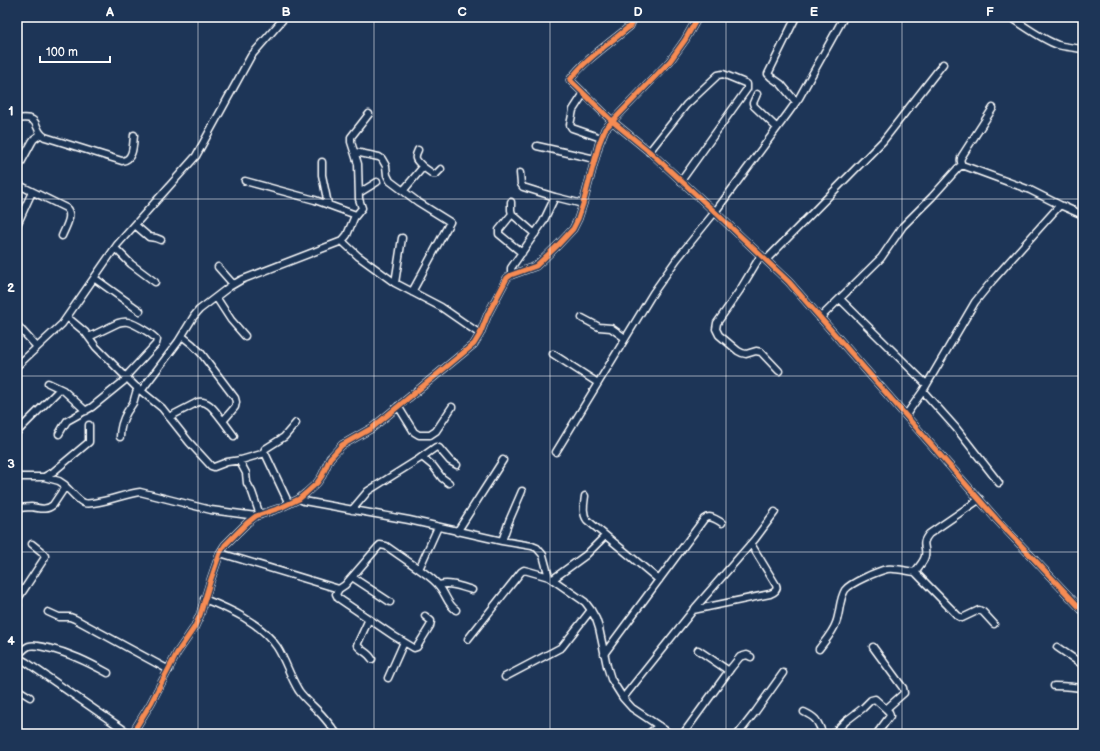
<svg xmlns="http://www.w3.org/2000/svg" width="1100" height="751" font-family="'Balsamiq Sans',sans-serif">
	<rect width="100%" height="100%" fill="#1d3557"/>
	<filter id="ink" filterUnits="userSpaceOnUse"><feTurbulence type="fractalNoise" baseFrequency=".025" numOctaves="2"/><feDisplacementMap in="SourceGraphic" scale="8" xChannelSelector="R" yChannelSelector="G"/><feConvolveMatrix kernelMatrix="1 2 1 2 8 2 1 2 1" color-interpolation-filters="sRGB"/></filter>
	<g filter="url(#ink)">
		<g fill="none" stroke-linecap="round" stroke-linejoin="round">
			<defs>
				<path id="minor" d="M 634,17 L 630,26 L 624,31 C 606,46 584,61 570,80 L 612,121 L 651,153 L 715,212 L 789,282 L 998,521 L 1083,611
					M 796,17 L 768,74 L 771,77 L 781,84 L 796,102
					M 1010,17 C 1025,26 1041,39 1058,45 C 1066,47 1075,48 1083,49
					M 584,93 L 573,110 L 570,125 L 572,128 L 601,138
					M 757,94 L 753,103 L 754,106 L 777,128
					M 993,108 L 962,156 C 960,159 960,161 962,165 L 1030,190 L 1060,205 L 1083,215
					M 17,119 C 43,115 32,130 45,137 L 122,161 C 134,160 133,144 134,135
					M 537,146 L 595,159
					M 355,152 L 379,157 L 382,159 L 386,166 L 387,175 L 390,181 L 418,202 L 450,222 L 412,292
					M 649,152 L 686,105 L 718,75 L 723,74 L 745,83 L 747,84 L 747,89 L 681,181
					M 322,162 L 322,175 L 328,204
					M 423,167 L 433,174 L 436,174 L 441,169
					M 17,170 L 32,142 L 34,139 L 41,134
					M 520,173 L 521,184 L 523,187 L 555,197
					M 245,181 L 315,200 L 356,215
					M 17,184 L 66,208 C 74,215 65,228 62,236
					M 403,191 L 423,167 C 417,160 413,160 418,150
					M 359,193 L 377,182
					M 511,202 L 511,210 L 512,214 L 535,234
					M 512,214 L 499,230 L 499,234 L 522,253
					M 17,225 L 32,192
					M 135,225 L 149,237 L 156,238 L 161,240
					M 342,241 L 347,235 L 354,218 L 362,208 L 359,199 L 358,164 L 351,142 L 351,137 L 369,114
					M 115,248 L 131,264 L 155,282
					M 761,255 L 740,290 L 717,323 L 716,329 L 719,335 L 738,351 L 742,353 L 746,354 L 756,351 L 761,352 L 779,371
					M 766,260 L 883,141 L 943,64
					M 218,267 L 233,284
					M 511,275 L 511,268 L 543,222 L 555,197 L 583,204
					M 94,278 L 140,311
					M 395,283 L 402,238
					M 216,297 L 231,320 L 245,336
					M 840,299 L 926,384
					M 67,317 L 85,332 L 96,347 L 135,386 L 162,408 L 189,442 L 211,466 L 214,467 L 227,462 L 241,460 L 265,453 L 289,504
					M 582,318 L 599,327 L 611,328 L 625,338
					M 820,318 L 881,258 L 903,226 L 932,197 L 958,168 L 962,165
					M 17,325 L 37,347
					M 553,354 L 598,383
					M 17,366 L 62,324 L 117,245 L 196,156 L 251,56 L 285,17
					M 48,383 L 63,390 L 86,411
					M 141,391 L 178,342 L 194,316 L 199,310 L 229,287 L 241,280 L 342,241 L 358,256 L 395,283 L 441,307 L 480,334
					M 923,391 L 975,302 L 992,281 L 1060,205
					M 398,406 L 414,432 L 419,435 L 430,435 L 436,431 L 452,407
					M 906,415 L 923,391 L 956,428 L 999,483
					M 169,417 L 198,402 C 210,400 216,413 223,421 L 235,407 L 236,402 L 235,398 L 201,353 L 192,344 L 182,336
					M 223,421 L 234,436
					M 17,432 L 60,389
					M 59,434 L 63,427 L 67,421 L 92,407 L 124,381 L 129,373 L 156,344 L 157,340 C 153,334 135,324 128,322 C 124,321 121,322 118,323 L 89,337
					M 120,437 C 120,429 123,419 127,412 C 129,409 131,406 133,403 C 135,398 135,393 138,388
					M 556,452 L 653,293 L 677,259 L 715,212 L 789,112 L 799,98 L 844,17
					M 263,453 L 265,449 L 284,437 L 296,423
					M 422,457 L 433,466 L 442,478 L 449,483
					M 239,460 L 246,473 L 247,483 L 252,492 L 260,515
					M 17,477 L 44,477 L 53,472 L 89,442 L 89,425
					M 65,486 C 71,491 77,500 84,503 C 95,506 127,493 140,492 L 211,510 L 256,516
					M 585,496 C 584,504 582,513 587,520 L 659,580
					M 299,499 L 304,501 L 409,520 L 502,541 L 532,546 L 537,548 L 543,555 L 549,577 L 585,602 L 591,610 L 596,619 L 599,628 L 607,666 L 611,679 L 623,698 L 632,708 L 659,726 L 670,734
					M 17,508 C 22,508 26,507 31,507 C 39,508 46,511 53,505 L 65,487 L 65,485 L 59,481 L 44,477
					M 352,510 L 368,491 L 419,459 L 436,447 L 439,448 L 450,461 L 457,465
					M 457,532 L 503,460
					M 502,541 L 509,521 L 522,491
					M 220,553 L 339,589 L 345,585 L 378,547 L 380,545 L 386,546 L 419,569 L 438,527
					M 419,569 C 426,574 434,579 439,586 C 446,594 447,604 456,610
					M 915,572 L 958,616 L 962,618 L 979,610 L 983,612 L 994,624
					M 352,577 L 390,602
					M 553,579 L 586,555 L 605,536
					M 439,585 C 450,582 462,587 472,590
					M 339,589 L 336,594 L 338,598 L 394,636 L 414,648 L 417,647 L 430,626 L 431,621 L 425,616
					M 204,599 C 230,609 261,623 277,647 C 286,661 290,677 299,691 C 304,698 311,704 318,711 C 325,718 331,726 337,734
					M 17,600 L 44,559 L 45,556 L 42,552 L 32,544
					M 17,603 L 18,605 L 17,608
					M 693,610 L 770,594 C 775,592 778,590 776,585 L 751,544
					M 48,612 L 59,617 L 70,617 L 75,619 L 169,670
					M 369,619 L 357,645 C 361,651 368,652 372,659
					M 468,639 L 521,572 L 524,570 L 528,571 L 549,577
					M 1057,647 L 1083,665
					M 819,649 C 825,641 833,632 836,623 C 840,613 839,600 845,590 C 850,583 878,571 887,569 C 896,568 906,571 915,572 C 918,567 924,562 925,556 C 927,545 920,545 929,534 L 980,499
					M 698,650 L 729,671
					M 604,654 L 704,519 C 710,514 717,520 722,523
					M 17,656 C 21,653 24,648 29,646 C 35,644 42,647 48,648 C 70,653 88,662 108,673
					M 17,657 L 26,662 L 130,734
					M 505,677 L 562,647 L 591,610
					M 388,678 L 404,642
					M 1054,686 C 1064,686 1073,686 1083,689
					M 17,689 L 30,697
					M 623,698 L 695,608 L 755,539 L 775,512
					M 804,712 C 817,718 817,721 823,734
					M 878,732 L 890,716 L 889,712 L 886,709
					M 132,734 L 151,703 L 177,653 L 194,628 L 200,615 L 211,579 L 220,553 L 225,545 L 247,523 L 256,516 L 280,508 L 299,499 L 306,493 L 317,483 L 322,476 L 330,458 L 342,445 L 372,428 L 474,344 L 480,334 L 488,314 L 507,278 L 511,275 L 536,266 L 558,245 L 573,229 L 578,219 L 583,204 L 599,144 L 605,129 L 670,61 L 685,40 L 698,17
					M 648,734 L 659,726
					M 683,734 L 731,668 L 740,657 L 747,655 L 751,657
					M 738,734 L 756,711 L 783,673
					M 833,734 L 846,721 L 863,708 L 871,700 L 875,699 L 886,709 L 904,693 L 903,688 L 873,647"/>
			</defs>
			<use href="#minor" stroke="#fff" stroke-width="9"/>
			<use href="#minor" stroke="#1d3557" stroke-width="6"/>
			<defs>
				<path id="cycleway" d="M 634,17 L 630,26 L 624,31 C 606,46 584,61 570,80 L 612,121 L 651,153 L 715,212 L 789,282 L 998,521 L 1083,611
					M 132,734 L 151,703 L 177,653 L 194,628 L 200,615 L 211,579 L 220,553 L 225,545 L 247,523 L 256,516 L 280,508 L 299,499 L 306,493 L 317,483 L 322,476 L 330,458 L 342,445 L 372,428 L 474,344 L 480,334 L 488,314 L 507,278 L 511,275 L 536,266 L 558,245 L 573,229 L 578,219 L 583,204 L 599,144 L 605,129 L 670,61 L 685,40 L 698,17"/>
			</defs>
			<use href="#cycleway" stroke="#1d3557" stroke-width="8"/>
			<use href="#cycleway" stroke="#f68b52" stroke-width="5"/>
		</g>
	</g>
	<path fill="none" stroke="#fff" stroke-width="1" stroke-opacity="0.55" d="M 198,17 L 198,734M 374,17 L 374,734M 550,17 L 550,734M 726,17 L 726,734M 902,17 L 902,734M 17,199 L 1083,199M 17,376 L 1083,376M 17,552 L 1083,552"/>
	<rect width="1100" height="751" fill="none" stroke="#1d3557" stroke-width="44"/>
	<path d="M40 56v6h70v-6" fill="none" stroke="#ffffff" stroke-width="2"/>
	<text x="46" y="56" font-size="12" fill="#ffffff" stroke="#1d3557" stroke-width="3" paint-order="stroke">100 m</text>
	<rect x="22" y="22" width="1056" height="707" fill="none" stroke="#fff" stroke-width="1.5"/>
	<g font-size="13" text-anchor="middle" font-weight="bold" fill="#fff">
		<text x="110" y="16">A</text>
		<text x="286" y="16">B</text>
		<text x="462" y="16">C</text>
		<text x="638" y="16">D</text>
		<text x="814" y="16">E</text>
		<text x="990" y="16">F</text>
		<text x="11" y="115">1</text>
		<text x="11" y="292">2</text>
		<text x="11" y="468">3</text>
		<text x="11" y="645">4</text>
	</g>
</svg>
